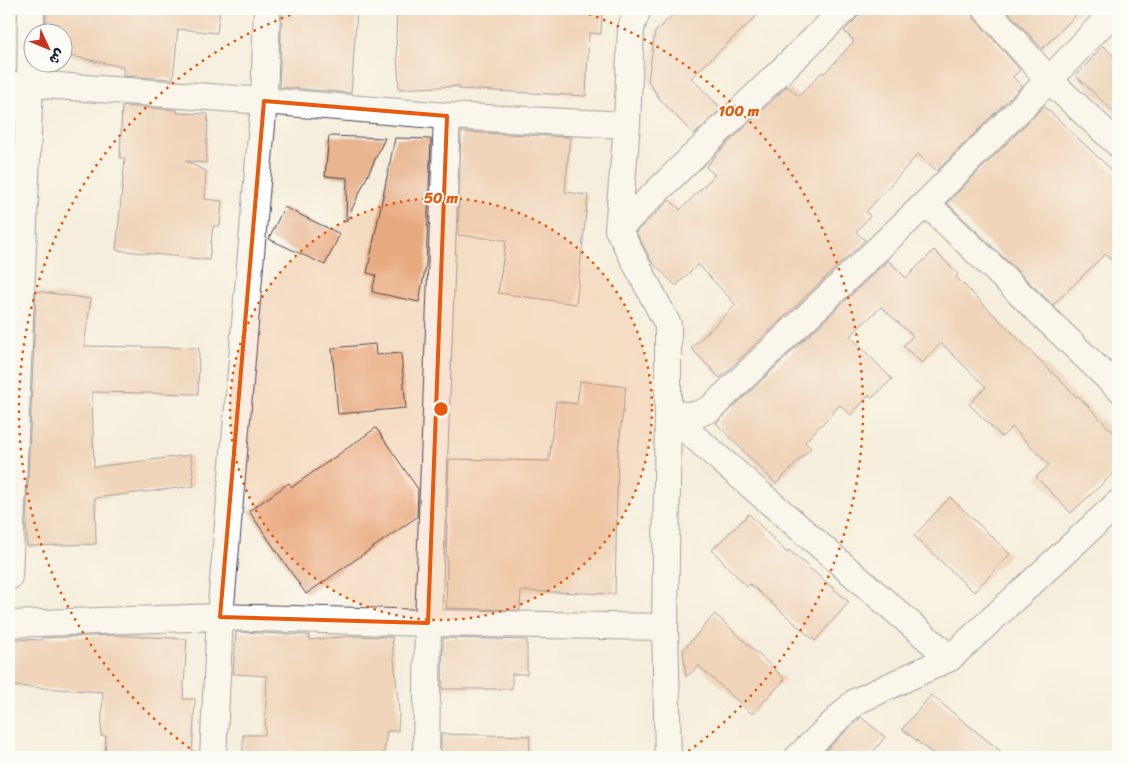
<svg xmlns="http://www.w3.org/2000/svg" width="1127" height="766" font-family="Sriracha,'Playpen Sans Arabic',sans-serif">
	<rect width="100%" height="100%" fill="#fdfcf7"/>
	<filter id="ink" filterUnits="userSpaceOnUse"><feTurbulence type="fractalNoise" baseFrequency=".02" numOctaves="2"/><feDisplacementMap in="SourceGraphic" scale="10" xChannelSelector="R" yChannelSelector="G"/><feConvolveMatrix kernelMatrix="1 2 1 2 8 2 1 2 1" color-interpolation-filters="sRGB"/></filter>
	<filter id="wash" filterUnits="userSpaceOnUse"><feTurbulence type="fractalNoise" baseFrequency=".0096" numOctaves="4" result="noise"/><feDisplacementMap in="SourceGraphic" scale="20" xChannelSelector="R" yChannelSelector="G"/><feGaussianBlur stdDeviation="1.12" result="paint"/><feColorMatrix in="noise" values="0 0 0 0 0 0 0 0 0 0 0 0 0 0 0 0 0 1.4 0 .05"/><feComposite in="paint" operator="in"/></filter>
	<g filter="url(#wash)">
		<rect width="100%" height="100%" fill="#f6eedc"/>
		<g id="blocks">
			<path fill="#e8b590" d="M 46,9 L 220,9 L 217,33 L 178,29 L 173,79 L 123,76 L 123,67 L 62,54 L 62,32 L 46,32 Z
				M 282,9 L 357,9 L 351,93 L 279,87 Z
				M 397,9 L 602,9 L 601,34 L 589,33 L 586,96 L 459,89 L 459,86 L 399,89 L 396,36 Z
				M 679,9 L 764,9 L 691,78 L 721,108 L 694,135 L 659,98 L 648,81 L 655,32 Z
				M 860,9 L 971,9 L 971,12 L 975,19 L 1020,70 L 1013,77 L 1022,86 L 937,171 L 918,154 L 866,212 L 870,216 L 856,232 L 865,240 L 720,378 L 691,348 L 736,305 L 698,264 L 676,286 L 652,262 L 636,232 L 670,200 L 680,210 L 715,175 L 706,167 L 715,156 L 787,86 L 799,96 L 822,72 L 824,74 L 854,41 L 844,31 L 856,19 L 859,14 Z
				M 1006,9 L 1082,9 L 1042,49 Z
				M 1103,46 L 1118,60 L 1118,116 L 1076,76 Z
				M 122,106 L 177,110 L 177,113 L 208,114 L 206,163 L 185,161 L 206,171 L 205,199 L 222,201 L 220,226 L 213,226 L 209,260 L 116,250 L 125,158 L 120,158 Z
				M 1044,106 L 1118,176 L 1118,267 L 1105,254 L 1053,305 L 947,203 Z
				M 461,132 L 570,137 L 565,192 L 588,195 L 576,304 L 498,293 L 506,240 L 458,235 Z
				M 329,136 L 385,138 L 346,222 L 347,178 L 325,176 Z
				M 395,138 L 431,139 L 426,264 L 419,302 L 372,292 L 376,275 L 367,273 Z
				M 284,207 L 340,234 L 325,265 L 269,239 Z
				M 934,250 L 958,274 L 956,277 L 1077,397 L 1078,396 L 1118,437 L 1118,469 L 1071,513 L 1036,477 L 1049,465 L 1012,427 L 1002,437 L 969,404 L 986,387 L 941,343 L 922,363 L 903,346 L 913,336 L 881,307 L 850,336 L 892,379 L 872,398 L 869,395 L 851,415 L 840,405 L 805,442 L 811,448 L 776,484 L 716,423 L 720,420 L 888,260 L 906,278 Z
				M 36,291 L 91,299 L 84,346 L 199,348 L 198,394 L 92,392 L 94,467 L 191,455 L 194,486 L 95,498 L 96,544 L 27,546 L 26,524 Z
				M 375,344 L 376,355 L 401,353 L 406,408 L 338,414 L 332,348 Z
				M 580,381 L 626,387 L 618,451 L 615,594 L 521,591 L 520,610 L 446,608 L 447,556 L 446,556 L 449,459 L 549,461 L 556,401 L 577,404 Z
				M 376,428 L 418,489 L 417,517 L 306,594 L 249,511 L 289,483 L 292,487 Z
				M 950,497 L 1010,554 L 974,592 L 914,536 Z
				M 749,514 L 787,553 L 789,550 L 849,602 L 815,641 L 750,584 L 747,587 L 712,550 Z
				M 715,614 L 785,679 L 752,714 L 699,666 L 686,677 L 683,650 Z
				M 236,632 L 309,635 L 309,640 L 351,636 L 392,637 L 399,711 L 398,731 L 387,731 L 383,757 L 243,757 L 243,735 L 265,735 L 267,676 L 233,674 Z
				M 115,635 L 187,639 L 183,699 L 195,699 L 192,757 L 105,757 L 106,736 L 101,736 L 103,692 L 12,686 L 14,639 L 41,640 L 42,638 Z
				M 443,638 L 527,640 L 527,674 L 512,674 L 512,689 L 442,689 Z
				M 931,695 L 1008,757 L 937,757 L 902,729 Z
				M 861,717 L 885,737 L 869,757 L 819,757 Z
				M 441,734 L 530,736 L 529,757 L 441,757 Z"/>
		</g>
	</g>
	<g filter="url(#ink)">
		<use href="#blocks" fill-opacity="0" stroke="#424153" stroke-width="1"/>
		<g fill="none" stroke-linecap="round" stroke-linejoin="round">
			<defs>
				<path id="street" d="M 638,9 L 631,28 L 627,125 L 618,229 L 668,325 L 668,414 L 950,658
					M 986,9 L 1049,80 L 1118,144
					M 9,86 L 30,84 L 264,101 L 447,116 L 627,125
					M 926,203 L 1118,388
					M 618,229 L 845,9
					M 9,577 L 30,84 L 31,9
					M 9,624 L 220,617 L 428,623 L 665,627
					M 213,757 L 220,617 L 264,101 L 267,9
					M 426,757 L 428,623 L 447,116
					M 668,757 L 665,627 L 668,414 L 696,415 L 710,409 L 926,203 L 1049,80 L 1116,9
					M 798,757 L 855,702 L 950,658 L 1118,503"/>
			</defs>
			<use href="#street" stroke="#424153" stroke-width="28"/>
			<use href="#street" stroke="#fff" stroke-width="26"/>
		</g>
	</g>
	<path d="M0 0H1127V766H0ZM 264,101 L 447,116 L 428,623 L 220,617 Z" fill="#f6eedc" fill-opacity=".55" fill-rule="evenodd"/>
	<path fill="none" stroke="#e8590c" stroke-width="4" stroke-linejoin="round" d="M 264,101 L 447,116 L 428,623 L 220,617 Z"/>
	<circle cx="441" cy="409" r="211" fill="#e8590c" fill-opacity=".12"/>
	<g fill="none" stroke="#e8590c" stroke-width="2.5" stroke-dasharray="2.5 5">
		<circle cx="441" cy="409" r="211"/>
		<path d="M202 757A422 422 0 0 1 307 9M575 9A422 422 0 0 1 680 757"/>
	</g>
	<circle cx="441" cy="409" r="8" fill="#e8590c" stroke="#fdfcf7" stroke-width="2.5"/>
	<g font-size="15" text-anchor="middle" font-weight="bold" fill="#e8590c" stroke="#fdfcf7" stroke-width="4" stroke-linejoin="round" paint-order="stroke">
		<text x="739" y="116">100 m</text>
		<text x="441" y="203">50 m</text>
	</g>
	<rect width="1127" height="766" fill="none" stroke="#fdfcf7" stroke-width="30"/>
	<g transform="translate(48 48) rotate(134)"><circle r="24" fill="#fdfcf7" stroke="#a5a5ac"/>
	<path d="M0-4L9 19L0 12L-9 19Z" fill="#c8321e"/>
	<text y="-8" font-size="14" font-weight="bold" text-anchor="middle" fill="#22223b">ش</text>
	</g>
</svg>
